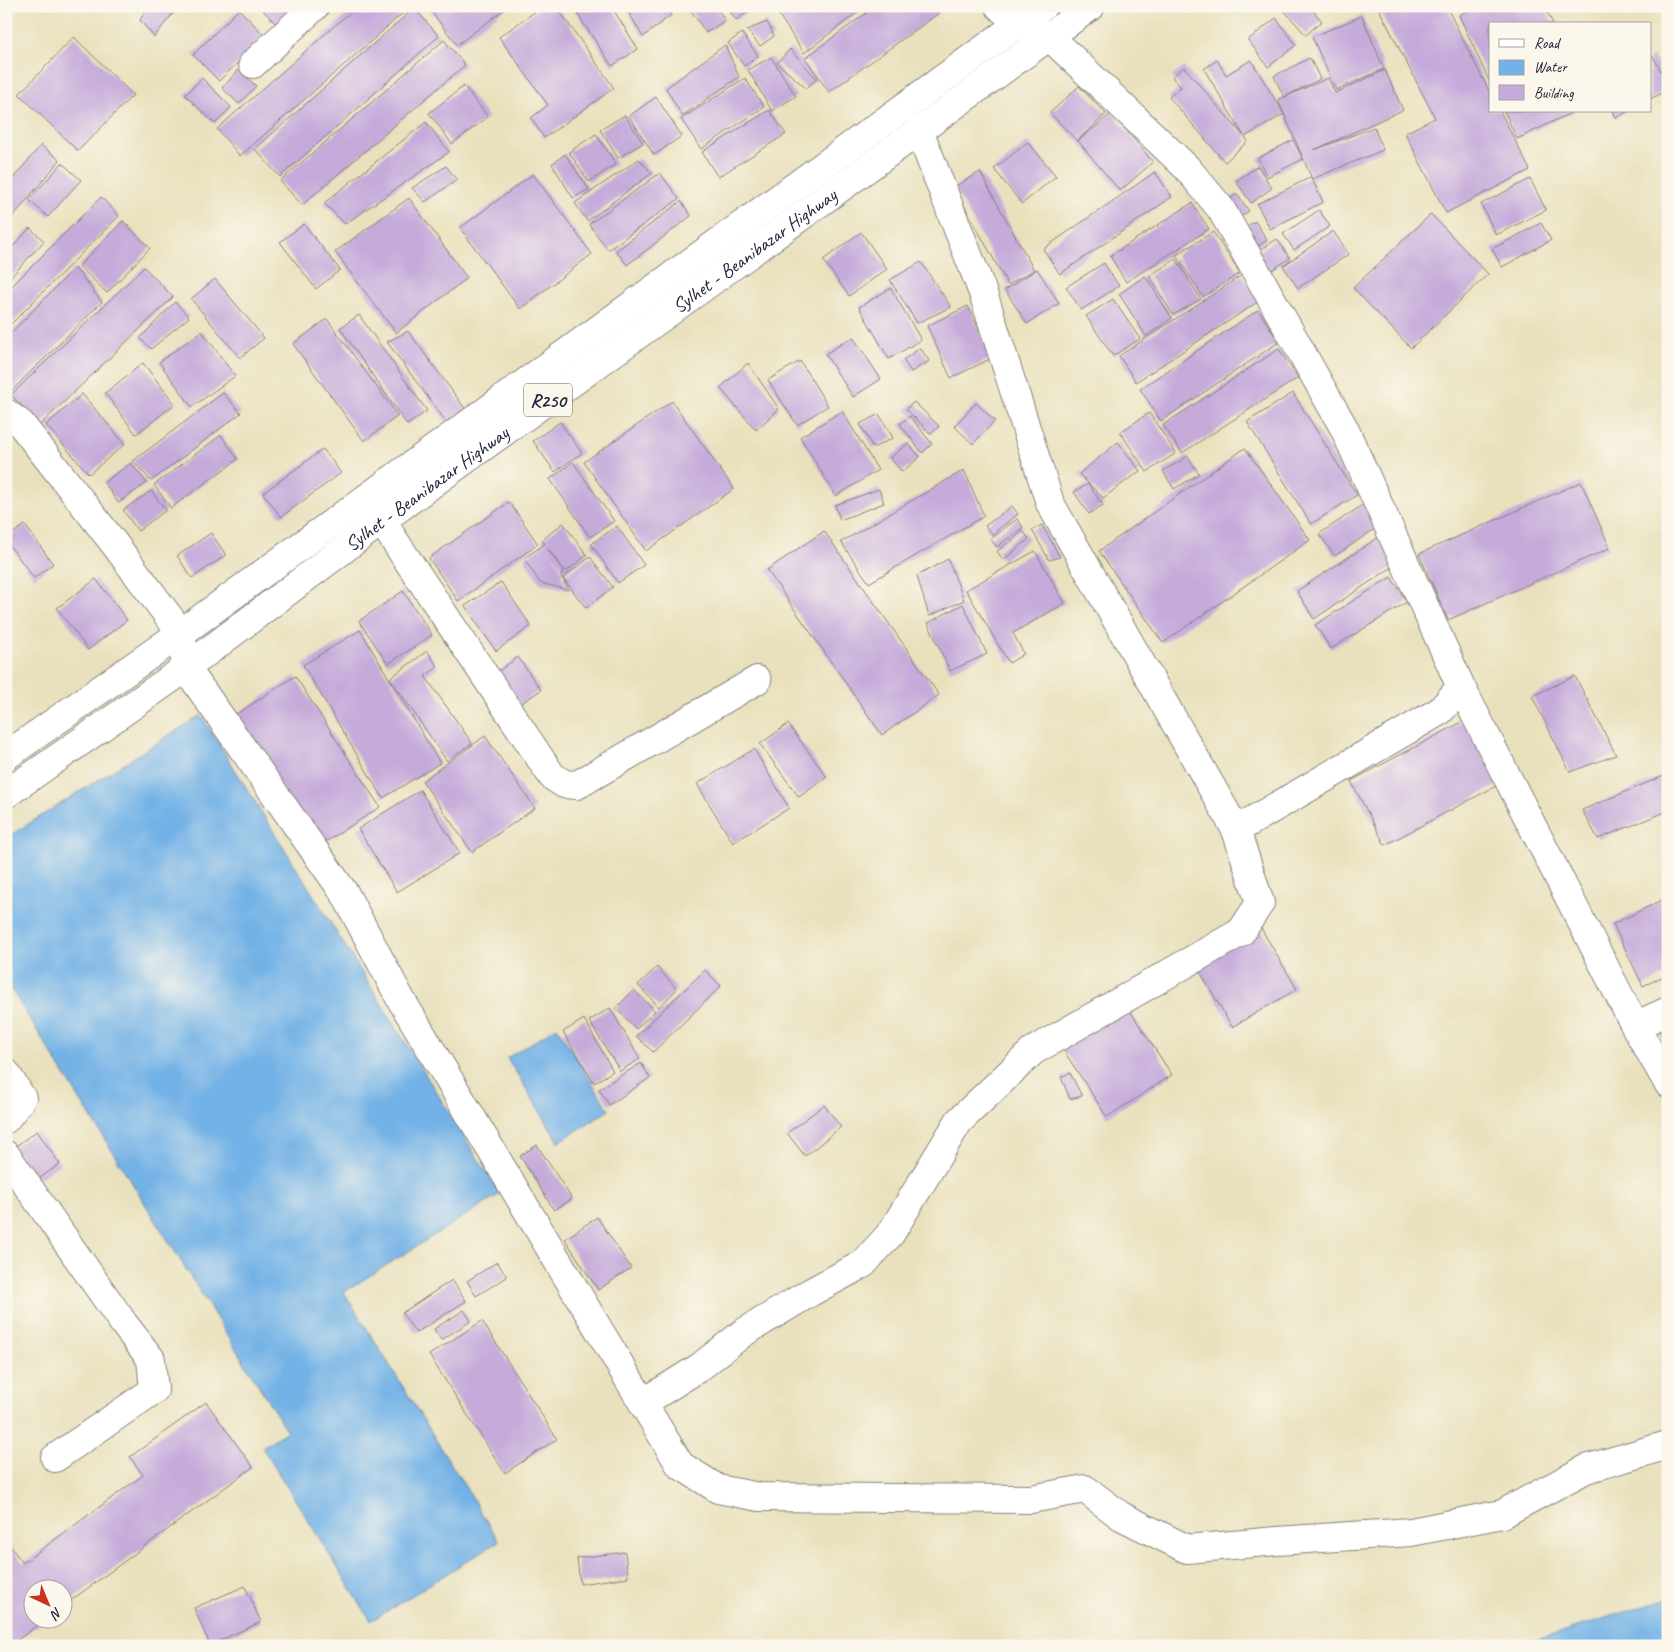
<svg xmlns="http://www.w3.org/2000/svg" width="1674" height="1652" font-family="Caveat,sans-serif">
	<rect width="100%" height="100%" fill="#fbf7ec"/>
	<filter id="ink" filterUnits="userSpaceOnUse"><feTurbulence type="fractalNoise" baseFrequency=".02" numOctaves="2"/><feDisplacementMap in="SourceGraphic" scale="10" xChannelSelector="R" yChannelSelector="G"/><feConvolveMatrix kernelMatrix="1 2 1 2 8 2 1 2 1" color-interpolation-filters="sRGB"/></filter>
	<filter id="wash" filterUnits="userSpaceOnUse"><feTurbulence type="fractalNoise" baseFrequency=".0096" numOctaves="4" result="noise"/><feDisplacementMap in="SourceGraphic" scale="20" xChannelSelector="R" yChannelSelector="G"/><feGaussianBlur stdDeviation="1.12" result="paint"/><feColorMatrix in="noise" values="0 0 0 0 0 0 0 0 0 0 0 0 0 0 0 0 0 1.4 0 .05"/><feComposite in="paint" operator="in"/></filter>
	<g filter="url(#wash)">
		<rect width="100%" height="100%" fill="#e9e1bd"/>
		<path fill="#73b2e6" stroke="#4a6a90" d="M 201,715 L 500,1194 L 344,1292 L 499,1541 L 371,1621 L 262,1447 L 287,1431 L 6,981 L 6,838 Z
			M 557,1027 L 609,1110 L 559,1142 L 507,1058 Z
			M 1668,1598 L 1668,1646 L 1518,1646 Z"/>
		<g id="blocks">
			<path fill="#c5aada" d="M 149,6 L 179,6 L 154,37 L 140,20 Z
				M 259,6 L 305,6 L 281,29 Z
				M 357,6 L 411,6 L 240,156 L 217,129 Z
				M 427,6 L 509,6 L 457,45 Z
				M 543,6 L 556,6 L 614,88 L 544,138 L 531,118 L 548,105 L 499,37 Z
				M 572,6 L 611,6 L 638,49 L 612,66 Z
				M 625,6 L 666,6 L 671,15 L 643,37 Z
				M 688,6 L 715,6 L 725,20 L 706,33 Z
				M 726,6 L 752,6 L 753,8 L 736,20 Z
				M 784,6 L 866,6 L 804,53 L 777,12 Z
				M 876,6 L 934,6 L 939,13 L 829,92 L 805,58 Z
				M 1280,6 L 1309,6 L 1322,21 L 1306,35 Z
				M 1383,6 L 1446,6 L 1490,93 L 1490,111 L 1500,111 L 1530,170 L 1446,213 L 1405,133 L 1435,118 L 1379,9 Z
				M 1478,6 L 1544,6 L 1553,24 L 1490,24 L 1490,83 L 1459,15 Z
				M 414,8 L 439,36 L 280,177 L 255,149 Z
				M 239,9 L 265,36 L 219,81 L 193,55 Z
				M 1362,16 L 1384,69 L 1336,90 L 1312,37 Z
				M 1276,18 L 1296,45 L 1268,67 L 1248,40 Z
				M 767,22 L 774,36 L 760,46 L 747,30 Z
				M 742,33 L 758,56 L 744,66 L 728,43 Z
				M 74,37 L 133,95 L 78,151 L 19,94 Z
				M 444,40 L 465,65 L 302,205 L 280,181 Z
				M 725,45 L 739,77 L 682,116 L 666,88 Z
				M 790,49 L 817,79 L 806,88 L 777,63 Z
				M 1653,56 L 1668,85 L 1668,90 L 1650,99 L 1650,58 Z
				M 771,57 L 796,96 L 772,111 L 748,70 Z
				M 1310,58 L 1320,79 L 1284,97 L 1274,76 Z
				M 1217,60 L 1226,75 L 1251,60 L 1284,114 L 1245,137 L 1248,141 L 1225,162 L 1169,97 L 1181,87 L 1172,77 L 1184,67 L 1244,136 L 1204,69 Z
				M 239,70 L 256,86 L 239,104 L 222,88 Z
				M 1385,70 L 1403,110 L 1314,150 L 1374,127 L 1383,150 L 1312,179 L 1278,100 L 1328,78 L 1335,93 Z
				M 202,78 L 231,107 L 215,124 L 185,95 Z
				M 745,78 L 764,107 L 701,149 L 681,119 Z
				M 464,86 L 488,117 L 452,144 L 429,113 Z
				M 1079,86 L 1106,114 L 1077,141 L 1050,113 Z
				M 656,97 L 682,136 L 654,155 L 629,116 Z
				M 769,110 L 786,134 L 718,177 L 702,152 Z
				M 1504,111 L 1575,111 L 1517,139 Z
				M 1613,111 L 1628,111 L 1616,118 Z
				M 1112,113 L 1153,162 L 1120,191 L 1078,141 Z
				M 625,115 L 643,143 L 618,158 L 600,130 Z
				M 426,122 L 449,152 L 345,224 L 324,203 Z
				M 596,134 L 616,164 L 589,182 L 569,152 Z
				M 1293,140 L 1303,159 L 1267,177 L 1258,158 Z
				M 1028,142 L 1056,176 L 1022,204 L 994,169 Z
				M 41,145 L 60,160 L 6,225 L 6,187 Z
				M 565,154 L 589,189 L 573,198 L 552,164 Z
				M 639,159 L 652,173 L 587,221 L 575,203 Z
				M 62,163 L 81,180 L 48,217 L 29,200 Z
				M 446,166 L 457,180 L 425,202 L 412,188 Z
				M 1258,166 L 1272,188 L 1251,203 L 1236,181 Z
				M 980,172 L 1034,270 L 1008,285 L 954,187 Z
				M 1155,172 L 1172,197 L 1060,274 L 1043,249 Z
				M 660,173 L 679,199 L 608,250 L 589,224 Z
				M 533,174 L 592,254 L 520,309 L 460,228 Z
				M 1311,177 L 1323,202 L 1270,229 L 1257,204 Z
				M 1530,179 L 1546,210 L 1496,235 L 1481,204 Z
				M 1237,194 L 1249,211 L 1234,221 L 1222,204 Z
				M 101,197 L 119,216 L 6,329 L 6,292 Z
				M 409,198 L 467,278 L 396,333 L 335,252 Z
				M 681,201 L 691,216 L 627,265 L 616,251 Z
				M 1192,203 L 1209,229 L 1126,282 L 1110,256 Z
				M 1319,210 L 1330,226 L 1294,250 L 1283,234 Z
				M 1431,214 L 1488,274 L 1411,348 L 1353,288 Z
				M 123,221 L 150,248 L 107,293 L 79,266 Z
				M 1255,221 L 1267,240 L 1249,252 L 1236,234 Z
				M 1541,223 L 1551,240 L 1502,267 L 1492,249 Z
				M 304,224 L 340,270 L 316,289 L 280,242 Z
				M 30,228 L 44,241 L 6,282 L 6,254 Z
				M 1333,231 L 1349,254 L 1298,288 L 1283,266 Z
				M 861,232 L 887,269 L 849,296 L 823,260 Z
				M 1213,232 L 1240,273 L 1203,297 L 1176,255 Z
				M 1277,239 L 1290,258 L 1266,274 L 1253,255 Z
				M 1176,259 L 1201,299 L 1173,315 L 1149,276 Z
				M 921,262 L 951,307 L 917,323 L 890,280 Z
				M 1104,263 L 1119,286 L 1081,310 L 1066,287 Z
				M 144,267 L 173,297 L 40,425 L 11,395 Z
				M 75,268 L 102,302 L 6,396 L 6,338 Z
				M 1037,269 L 1059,303 L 1027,324 L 1005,290 Z
				M 1242,275 L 1259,301 L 1136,382 L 1119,356 Z
				M 1145,276 L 1172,318 L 1146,336 L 1119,294 Z
				M 215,279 L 264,338 L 240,358 L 191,299 Z
				M 891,288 L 921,340 L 889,359 L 859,307 Z
				M 1113,299 L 1140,339 L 1113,356 L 1086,316 Z
				M 175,302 L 189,317 L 151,349 L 140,338 Z
				M 968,306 L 992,358 L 951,378 L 927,326 Z
				M 1258,310 L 1279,342 L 1161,421 L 1140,389 Z
				M 359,315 L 427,411 L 407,425 L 340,328 Z
				M 327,319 L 398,416 L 364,441 L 293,344 Z
				M 202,331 L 235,376 L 192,407 L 159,362 Z
				M 408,331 L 469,414 L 450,427 L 387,342 Z
				M 853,337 L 881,379 L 853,397 L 825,354 Z
				M 920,348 L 929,361 L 911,372 L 903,360 Z
				M 1279,349 L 1298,378 L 1182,453 L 1163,425 Z
				M 800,361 L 828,406 L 797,425 L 768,380 Z
				M 143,363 L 175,404 L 136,434 L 105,393 Z
				M 748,363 L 779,409 L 756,430 L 720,388 Z
				M 223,393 L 241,413 L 151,481 L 133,461 Z
				M 1293,393 L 1357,495 L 1311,524 L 1247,422 Z
				M 82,394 L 125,444 L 89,474 L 46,425 Z
				M 672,401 L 734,489 L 646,551 L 584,462 Z
				M 914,402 L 939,426 L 931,434 L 906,409 Z
				M 976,403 L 995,421 L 973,444 L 954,426 Z
				M 842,411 L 878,470 L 836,496 L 800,437 Z
				M 1149,413 L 1176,453 L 1147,472 L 1120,432 Z
				M 879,414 L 893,438 L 873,448 L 860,424 Z
				M 910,416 L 932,444 L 922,453 L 900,424 Z
				M 560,422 L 582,453 L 555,472 L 533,441 Z
				M 221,435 L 238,459 L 171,508 L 154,485 Z
				M 1118,442 L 1140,471 L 1103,498 L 1079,474 Z
				M 908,443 L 920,457 L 902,472 L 890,458 Z
				M 1245,448 L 1310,540 L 1163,643 L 1099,551 Z
				M 323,449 L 341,473 L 281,517 L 263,493 Z
				M 1188,456 L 1199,474 L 1174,489 L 1163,471 Z
				M 573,462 L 614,521 L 590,537 L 550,479 Z
				M 131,463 L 147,483 L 118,503 L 104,482 Z
				M 964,470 L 984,516 L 869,583 L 841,542 Z
				M 1581,482 L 1610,548 L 1448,620 L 1419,554 Z
				M 1088,484 L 1103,505 L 1089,514 L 1074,492 Z
				M 879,489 L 884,503 L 840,520 L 835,505 Z
				M 151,491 L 166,510 L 138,531 L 123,510 Z
				M 509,502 L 538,544 L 458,601 L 429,558 Z
				M 1364,504 L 1379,526 L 1335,556 L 1319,534 Z
				M 1012,506 L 1018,514 L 992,534 L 985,526 Z
				M 1017,519 L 1023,527 L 997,547 L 990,539 Z
				M 563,523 L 587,555 L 566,572 L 548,549 L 563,571 L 561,576 L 569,590 L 540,583 L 524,558 L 545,544 L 542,540 Z
				M 25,525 L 53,564 L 34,578 L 6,541 L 6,538 Z
				M 1042,525 L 1060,557 L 1049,560 L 1032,530 Z
				M 617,526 L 644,565 L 618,583 L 591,544 Z
				M 824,531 L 939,695 L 882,735 L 767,570 Z
				M 1023,531 L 1029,539 L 1003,560 L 997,551 Z
				M 211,533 L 226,555 L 192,578 L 177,556 Z
				M 1379,537 L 1397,564 L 1314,619 L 1297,591 Z
				M 1035,551 L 1065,603 L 1013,633 L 1024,654 L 1009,663 L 966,590 Z
				M 590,557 L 613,587 L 586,608 L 563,578 Z
				M 948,559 L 964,600 L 929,616 L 917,576 Z
				M 1391,577 L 1407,602 L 1331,649 L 1315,625 Z
				M 96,579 L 127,620 L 88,650 L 57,608 Z
				M 501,582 L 531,626 L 496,651 L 465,606 Z
				M 403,591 L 432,635 L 388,664 L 359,621 Z
				M 963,604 L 987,654 L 950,671 L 928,623 Z
				M 360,630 L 440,763 L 383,798 L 303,665 Z
				M 427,651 L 438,667 L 425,676 L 472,743 L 447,761 L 390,678 Z
				M 518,657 L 541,690 L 520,704 L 497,672 Z
				M 295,676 L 380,807 L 319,846 L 235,715 Z
				M 1575,676 L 1616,755 L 1570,772 L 1532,696 Z
				M 1464,721 L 1498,785 L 1385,845 L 1351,781 Z
				M 788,724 L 827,777 L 799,797 L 760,744 Z
				M 485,736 L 535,808 L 472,852 L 422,781 Z
				M 754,749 L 789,808 L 733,843 L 697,784 Z
				M 1668,774 L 1668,811 L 1598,839 L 1582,810 Z
				M 420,790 L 460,853 L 397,892 L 358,829 Z
				M 1668,897 L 1668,974 L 1643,986 L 1613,924 Z
				M 1259,925 L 1297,989 L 1232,1027 L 1195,963 Z
				M 657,967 L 677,989 L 659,1007 L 638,985 Z
				M 705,970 L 721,986 L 653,1052 L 636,1036 Z
				M 634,990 L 655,1011 L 636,1029 L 616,1008 Z
				M 1125,1003 L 1172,1075 L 1107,1117 L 1060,1045 Z
				M 610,1008 L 640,1059 L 620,1071 L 589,1021 Z
				M 584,1019 L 613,1071 L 594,1083 L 563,1032 Z
				M 1668,1028 L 1668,1048 L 1660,1032 Z
				M 641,1063 L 650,1078 L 609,1105 L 599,1089 Z
				M 1070,1073 L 1082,1096 L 1070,1099 L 1061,1077 Z
				M 824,1105 L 841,1127 L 805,1156 L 787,1133 Z
				M 37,1131 L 60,1164 L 37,1180 L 14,1147 Z
				M 537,1145 L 572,1199 L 554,1210 L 520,1156 Z
				M 597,1217 L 631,1268 L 598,1290 L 565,1239 Z
				M 497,1262 L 507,1277 L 476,1296 L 467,1281 Z
				M 452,1280 L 466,1301 L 416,1333 L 402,1313 Z
				M 464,1310 L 471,1321 L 441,1340 L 434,1329 Z
				M 482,1321 L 557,1439 L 505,1473 L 429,1355 Z
				M 206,1402 L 253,1467 L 62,1607 L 62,1590 L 32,1590 L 32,1620 L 45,1620 L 9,1646 L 6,1646 L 6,1548 L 10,1546 L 23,1563 L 143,1475 L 130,1457 Z
				M 625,1552 L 628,1577 L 580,1584 L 577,1558 Z
				M 245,1586 L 261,1622 L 210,1645 L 194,1608 Z"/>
		</g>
	</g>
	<g filter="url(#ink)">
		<use href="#blocks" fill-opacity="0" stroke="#86827c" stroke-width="1"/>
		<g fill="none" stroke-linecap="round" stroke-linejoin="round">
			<defs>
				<path id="minor" d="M 253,64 L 315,6
					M 919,130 L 983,293 L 1050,503 L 1236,830
					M 6,413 L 21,424 L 113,542 L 181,633 L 186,668 L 345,894 L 400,998 L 680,1465 L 718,1489 L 759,1497 L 1031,1499 L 1085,1489 L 1121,1516 L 1187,1549 L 1277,1541 L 1411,1532 L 1502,1514 L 1586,1469 L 1668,1445
					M 368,501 L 552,776 L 564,784 L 577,785 L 757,680
					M 1461,687 L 1635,1026 L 1668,1083
					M 1635,1026 L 1668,1011
					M 6,1073 L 22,1098 L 6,1119
					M 6,1155 L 124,1324 L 151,1359 L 154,1390 L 55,1458
					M 643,1403 L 700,1367 L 743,1333 L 811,1292 L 863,1264 L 891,1233 L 959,1121 L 1033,1051 L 1241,932 L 1260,903 L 1236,830 L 1440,711 L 1461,687 L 1344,428 L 1221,209 L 1187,168 L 1050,37 L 1019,24 L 999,6"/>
				<g id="primary">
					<path d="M 6,756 L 181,633 L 1043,6"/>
					<path id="s1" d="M 6,794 L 186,668 L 381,521 L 1091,6"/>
				</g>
			</defs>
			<use href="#minor" stroke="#86827c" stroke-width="30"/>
			<use href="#primary" stroke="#86827c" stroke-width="30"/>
			<use href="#minor" stroke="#fff" stroke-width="28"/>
			<use href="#primary" stroke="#fff" stroke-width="28"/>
		</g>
	</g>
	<g text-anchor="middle" stroke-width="4" stroke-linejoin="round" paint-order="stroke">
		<rect fill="#fbf7ec" stroke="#636270" stroke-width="1" x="524" y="383.5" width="48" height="33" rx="4"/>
		<g font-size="19" font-weight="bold" fill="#22223b">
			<text x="548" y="407">R250</text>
		</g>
		<g font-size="20" fill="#22223b" stroke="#fbf7ec">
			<text dy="7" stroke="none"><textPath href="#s1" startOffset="925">Sylhet - Beanibazar Highway</textPath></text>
			<text dy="7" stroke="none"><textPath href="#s1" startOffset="520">Sylhet - Beanibazar Highway</textPath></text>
		</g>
	</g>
	<rect width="1674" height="1652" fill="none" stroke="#fbf7ec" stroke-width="25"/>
	<rect x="1489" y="22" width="162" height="90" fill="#fbf7ec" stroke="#a4a2a5"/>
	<rect x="1499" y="39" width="25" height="8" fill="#ffffff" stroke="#a4a2a5"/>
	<text x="1534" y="48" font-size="15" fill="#22223b">Road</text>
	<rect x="1499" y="60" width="25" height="15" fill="#73b2e6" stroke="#a4a2a5"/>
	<text x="1534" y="72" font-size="15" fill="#22223b">Water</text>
	<rect x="1499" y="85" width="25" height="15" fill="#c5aada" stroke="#a4a2a5"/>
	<text x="1534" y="98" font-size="15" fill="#22223b">Building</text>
	<g transform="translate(48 1604) rotate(136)"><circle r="24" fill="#fbf7ec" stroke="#a4a2a5"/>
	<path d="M0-4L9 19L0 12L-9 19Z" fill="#c8321e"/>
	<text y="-8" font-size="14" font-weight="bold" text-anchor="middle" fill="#22223b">N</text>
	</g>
</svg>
